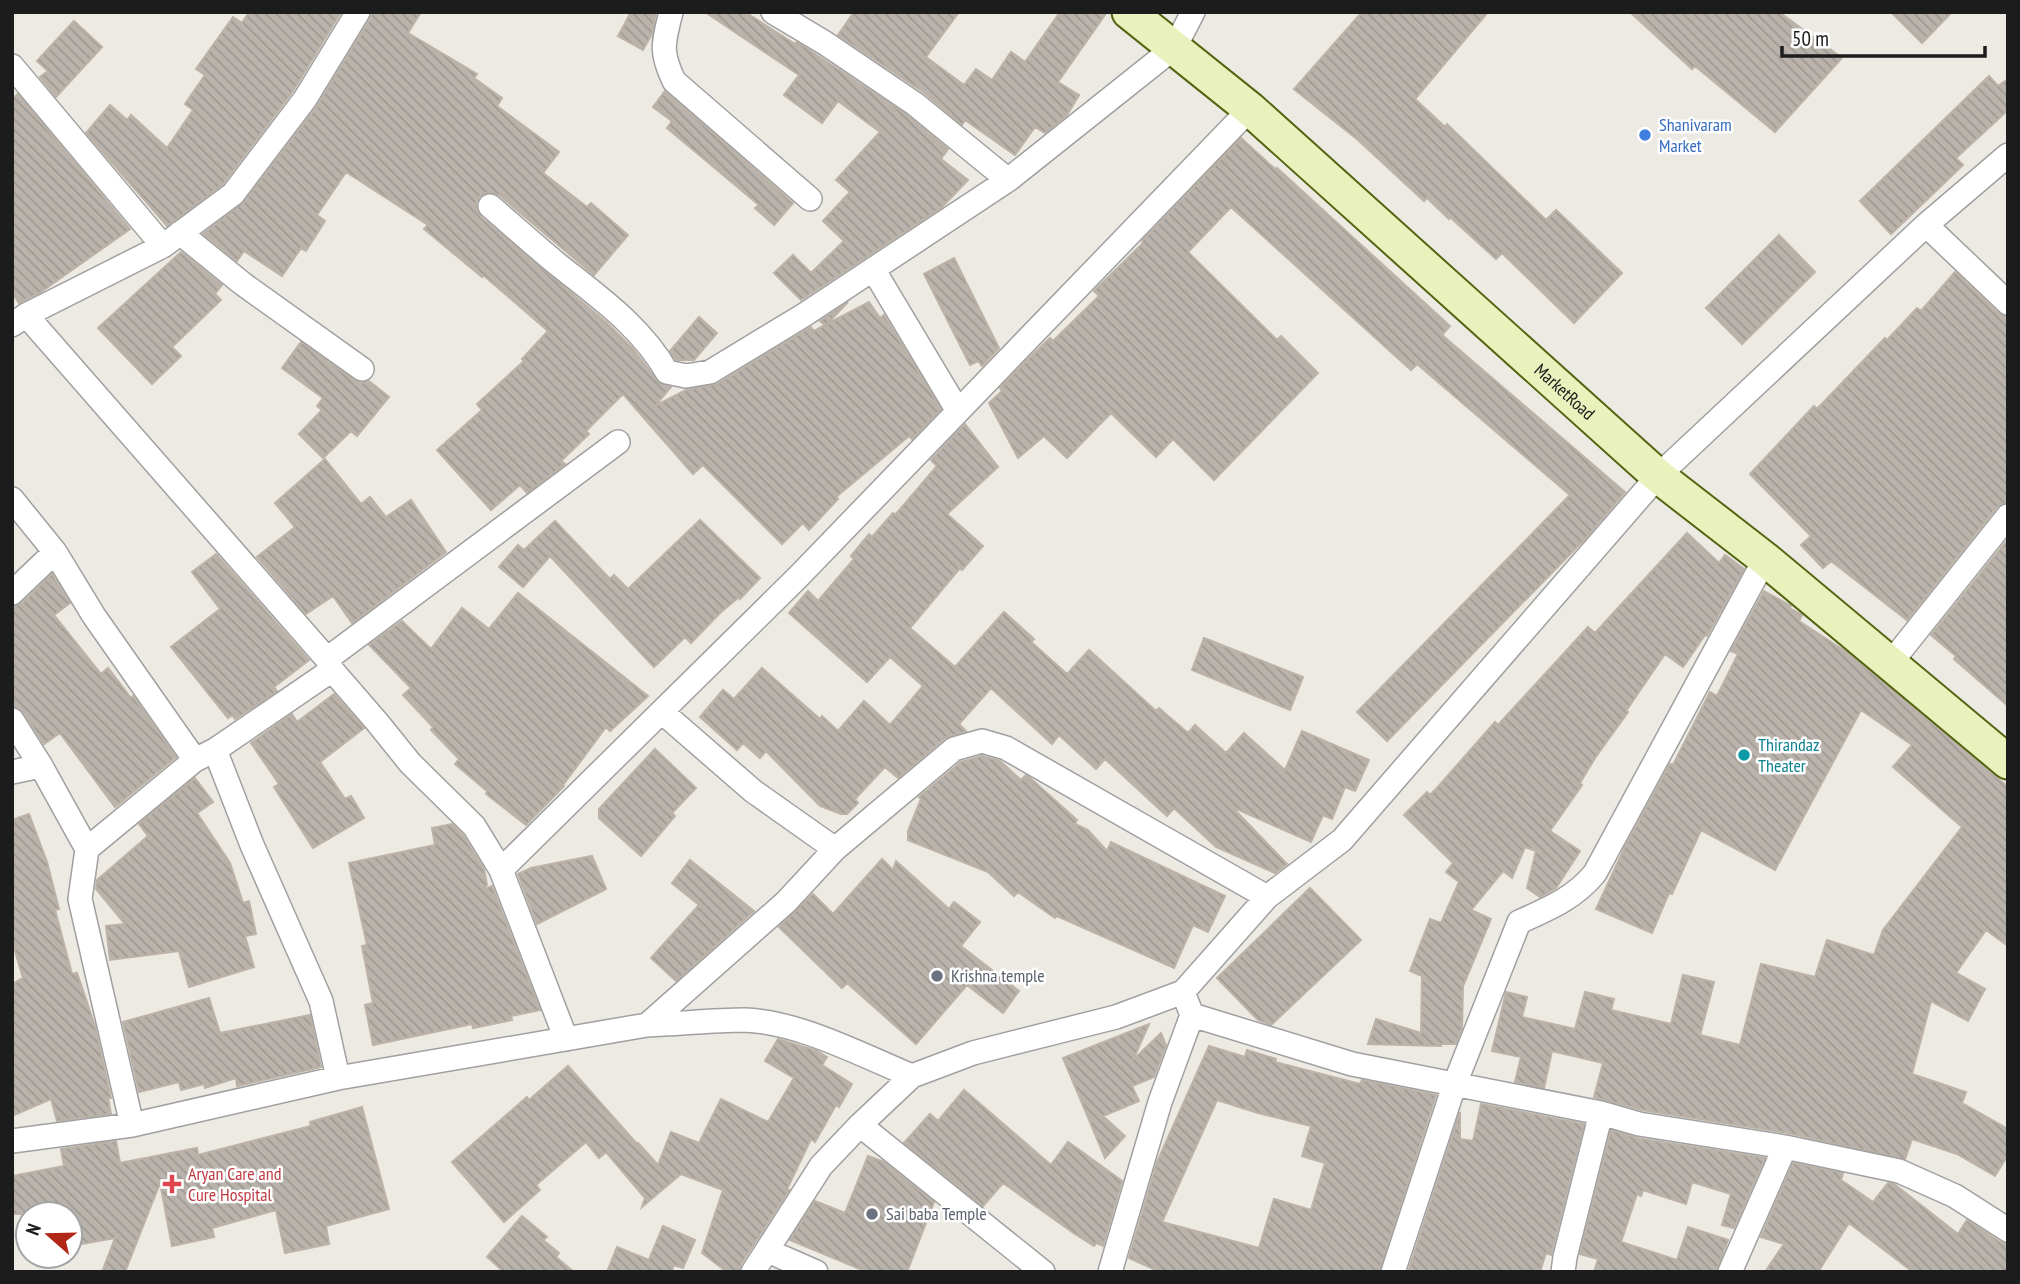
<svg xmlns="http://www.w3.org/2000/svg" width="2020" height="1284" font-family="'PT Sans Narrow',sans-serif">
	<defs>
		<pattern id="building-back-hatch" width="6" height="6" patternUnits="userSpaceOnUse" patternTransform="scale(1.75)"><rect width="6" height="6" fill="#b9b3ac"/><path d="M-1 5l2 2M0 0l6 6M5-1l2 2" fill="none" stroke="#9e9993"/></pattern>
	</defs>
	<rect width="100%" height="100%" fill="#eceae3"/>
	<path fill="url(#building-back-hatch)" stroke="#bcb2a7" stroke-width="2" fill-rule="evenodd" d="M 249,12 L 341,12 L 293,91 L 223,184 L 167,226 L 86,133 L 110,105 L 127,120 L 131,115 L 167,148 L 193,110 L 185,104 L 205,75 L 196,69 L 233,17 L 242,23 Z
		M 372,12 L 421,12 L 408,33 L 477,74 L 474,78 L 502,98 L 497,106 L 559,152 L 543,173 L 587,207 L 591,203 L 628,235 L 594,275 L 499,195 L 486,193 L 480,196 L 476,203 L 477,210 L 481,217 L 607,323 L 633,349 L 659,383 L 671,387 L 655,406 L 686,390 L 717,384 L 811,327 L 814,331 L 825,325 L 820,321 L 848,302 L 827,324 L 869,302 L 880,318 L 884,315 L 941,409 L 912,439 L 909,436 L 836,497 L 838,499 L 809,530 L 803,523 L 782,544 L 703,465 L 693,474 L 623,394 L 586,431 L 589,434 L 561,461 L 565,464 L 561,467 L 527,493 L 520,485 L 491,510 L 437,450 L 482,410 L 477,404 L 524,361 L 522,359 L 548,331 L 483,275 L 482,277 L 424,229 L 428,225 L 346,172 L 317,215 L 325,221 L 306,251 L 301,248 L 282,276 L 244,251 L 237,261 L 203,234 L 244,202 L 317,106 L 370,19 Z
		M 631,12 L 656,12 L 652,34 L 643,50 L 618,36 Z
		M 705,12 L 745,12 L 795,44 L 797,42 L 817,55 L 907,115 L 948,149 L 941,159 L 968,180 L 942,207 L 801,300 L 774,273 L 793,255 L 811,273 L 844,241 L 823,221 L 850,192 L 836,180 L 880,132 L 838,101 L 822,123 L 784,95 L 799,75 Z
		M 854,12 L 959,12 L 926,57 L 964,85 L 976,69 L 992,80 L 1011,52 L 1025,62 L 1060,12 L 1107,12 L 1058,82 L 1079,95 L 1067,115 L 1045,133 L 1035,127 L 1015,155 L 965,120 L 962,125 L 923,92 L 838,35 Z
		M 1362,12 L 1488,12 L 1415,99 L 1445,127 L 1447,124 L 1546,220 L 1556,210 L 1622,273 L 1574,323 L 1502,253 L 1496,259 L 1450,217 L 1449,219 L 1427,198 L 1424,201 L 1358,140 L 1294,89 Z
		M 1630,12 L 1779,12 L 1842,58 L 1775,132 L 1695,66 L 1692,69 Z
		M 1891,12 L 1952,12 L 1922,43 Z
		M 74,21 L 102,47 L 56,97 L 40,77 L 48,71 L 37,61 Z
		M 1989,76 L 1998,86 L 2008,79 L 2008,110 L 1956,158 L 1963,165 L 1891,234 L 1860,201 Z
		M 665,91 L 793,203 L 774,225 L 755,208 L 759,205 L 667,128 L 672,121 L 653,107 Z
		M 18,94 L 130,229 L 41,292 L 19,303 L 12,293 L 12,99 Z
		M 1241,138 L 1275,169 L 1277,168 L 1450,326 L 1442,335 L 1625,492 L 1584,540 L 1387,741 L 1357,712 L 1570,495 L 1417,364 L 1411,370 L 1231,207 L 1188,252 L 1277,340 L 1281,336 L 1318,373 L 1214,480 L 1173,439 L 1156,457 L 1111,413 L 1067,458 L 1044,436 L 1018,458 L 989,403 L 1002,391 L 1000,388 L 1024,363 L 1050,338 L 1053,341 L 1099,296 L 1094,291 L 1143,243 L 1142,241 Z
		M 1779,235 L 1815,272 L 1742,344 L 1706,308 Z
		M 181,252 L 222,285 L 215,294 L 221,300 L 172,347 L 181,356 L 152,384 L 98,328 Z
		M 954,258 L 999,348 L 982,366 L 978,361 L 970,365 L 924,274 Z
		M 1955,272 L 1998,313 L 2008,317 L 2008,502 L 1997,507 L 1907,620 L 1831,561 L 1823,568 L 1801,545 L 1811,536 L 1750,474 L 1814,406 L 1817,409 L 1885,338 L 1887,340 L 1917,308 L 1921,311 Z
		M 699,317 L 717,333 L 694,360 L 676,360 L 670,351 Z
		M 301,342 L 354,380 L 361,383 L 369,381 L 389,397 L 357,436 L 351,431 L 323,458 L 299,434 L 322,410 L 317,406 L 323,398 L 282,368 Z
		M 965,424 L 998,467 L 947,514 L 983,546 L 962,570 L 960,568 L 910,628 L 955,667 L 1004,612 L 1034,639 L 1031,642 L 1067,674 L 1089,650 L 1156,711 L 1159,708 L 1188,733 L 1195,725 L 1226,753 L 1244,733 L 1285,770 L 1302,731 L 1369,760 L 1355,791 L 1345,787 L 1332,819 L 1323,815 L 1311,842 L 1232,807 L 1287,864 L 1275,873 L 1216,847 L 1174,808 L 1167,816 L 1105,759 L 1096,769 L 1059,735 L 1052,744 L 991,688 L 959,724 L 966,731 L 945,738 L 898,778 L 885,767 L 855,799 L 858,803 L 847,814 L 841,814 L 820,806 L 766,751 L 760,758 L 743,743 L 737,750 L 700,717 L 723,690 L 734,699 L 762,668 L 820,719 L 822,716 L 838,731 L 864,701 L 890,725 L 923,686 L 890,657 L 867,682 L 789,613 L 808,591 L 818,601 L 854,559 L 851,556 L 869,534 L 872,537 L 893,513 L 895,515 L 937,466 L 931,460 Z
		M 325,459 L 361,504 L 370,497 L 386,517 L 411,500 L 446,552 L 352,623 L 333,596 L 306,614 L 257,557 L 295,527 L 275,503 Z
		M 700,520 L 760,578 L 740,599 L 739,597 L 720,613 L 691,643 L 685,637 L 654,667 L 550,556 L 523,587 L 499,567 L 518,545 L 524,550 L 555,521 L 610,579 L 614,575 L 628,589 Z
		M 1687,533 L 1719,563 L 1725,555 L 1744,569 L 1707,636 L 1705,635 L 1683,667 L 1665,654 L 1626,711 L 1628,712 L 1595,758 L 1580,783 L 1582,785 L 1550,831 L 1580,851 L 1556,888 L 1540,897 L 1527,888 L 1536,851 L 1525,847 L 1512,878 L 1503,871 L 1471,910 L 1491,919 L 1463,986 L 1462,1028 L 1456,1044 L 1441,1044 L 1441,1046 L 1368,1044 L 1376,1019 L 1421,1033 L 1422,976 L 1410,971 L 1430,919 L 1441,923 L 1459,882 L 1446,872 L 1453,863 L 1404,815 L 1427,792 L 1430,795 L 1436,789 L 1495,722 L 1498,725 L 1588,627 L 1595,633 Z
		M 2008,539 L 2008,706 L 1954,659 L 1956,656 L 1931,635 Z
		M 216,554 L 309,660 L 274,687 L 277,691 L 235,719 L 232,715 L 228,718 L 171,647 L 220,609 L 192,572 Z
		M 52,574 L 70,603 L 54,615 L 101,674 L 108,668 L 131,698 L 133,696 L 176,757 L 115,807 L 60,733 L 44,744 L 24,713 L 12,706 L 12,607 L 22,603 Z
		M 1764,591 L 1791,606 L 1789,608 L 1802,615 L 1799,621 L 1848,653 L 2008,787 L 2008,946 L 1986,930 L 1956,973 L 1985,989 L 1968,1021 L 1931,1001 L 1912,1074 L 1966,1092 L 1962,1103 L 2008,1129 L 2008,1155 L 1995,1176 L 1957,1154 L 1912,1139 L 1905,1159 L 1788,1133 L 1642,1110 L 1594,1097 L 1603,1063 L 1552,1051 L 1544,1088 L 1515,1082 L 1521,1057 L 1492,1051 L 1506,992 L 1527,997 L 1522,1017 L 1575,1029 L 1585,992 L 1614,999 L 1611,1010 L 1671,1024 L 1683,975 L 1714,982 L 1700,1035 L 1740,1045 L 1761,964 L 1815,977 L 1827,940 L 1874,955 L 1883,930 L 1962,827 L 1893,767 L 1912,745 L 1861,710 L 1775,870 L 1701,830 L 1672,894 L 1669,893 L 1652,933 L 1596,909 L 1625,847 L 1670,764 L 1673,765 L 1710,692 L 1717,696 L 1738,654 L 1731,651 Z
		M 518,593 L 648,696 L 610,731 L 606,727 L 563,785 L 558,780 L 558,781 L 564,786 L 526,825 L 486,794 L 487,791 L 455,764 L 459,759 L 431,730 L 433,727 L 403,695 L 411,688 L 369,645 L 402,621 L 431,649 L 462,608 L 489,629 Z
		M 1204,638 L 1303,677 L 1290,710 L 1192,670 Z
		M 334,694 L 364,728 L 320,762 L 345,799 L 351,796 L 364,818 L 313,848 L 274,787 L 279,784 L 251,743 L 292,714 L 297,722 Z
		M 655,749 L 696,788 L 672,813 L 675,816 L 641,856 L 599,818 L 599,809 Z
		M 982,756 L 1000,761 L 1021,780 L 1026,775 L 1028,776 L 1077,820 L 1075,824 L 1088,830 L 1107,851 L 1111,842 L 1225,896 L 1208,932 L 1193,925 L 1174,968 L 1057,916 L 1055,918 L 1018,892 L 1014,896 L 988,872 L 908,840 L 908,831 L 921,799 L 919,797 L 961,762 Z
		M 195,778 L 213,802 L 197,813 L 230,863 L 243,903 L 249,901 L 256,934 L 245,936 L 254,967 L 189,987 L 179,951 L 110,960 L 106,926 L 125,924 L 96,889 L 97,880 L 148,836 L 139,824 Z
		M 29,814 L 47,862 L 59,909 L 55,910 L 72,974 L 77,973 L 95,1026 L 111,1098 L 108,1098 L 111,1114 L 57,1121 L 51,1099 L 12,1116 L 12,984 L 23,978 L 12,941 L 12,820 Z
		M 452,824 L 463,835 L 484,869 L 487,885 L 483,890 L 492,886 L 540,1010 L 511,1016 L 512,1020 L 473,1028 L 472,1024 L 373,1045 L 365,1005 L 373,1003 L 362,946 L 367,945 L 349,863 L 435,845 L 432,828 Z
		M 592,856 L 606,889 L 537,924 L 518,874 L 531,868 Z
		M 882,859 L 893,870 L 896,861 L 949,909 L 954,902 L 980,922 L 961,946 L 1019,991 L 1003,1013 L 967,985 L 916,1044 L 847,983 L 842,988 L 779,927 L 813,894 L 833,914 Z
		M 690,860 L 754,911 L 676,981 L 651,958 L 699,905 L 672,883 Z
		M 1310,888 L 1361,940 L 1271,1025 L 1258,1020 L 1217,978 Z
		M 209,998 L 220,1033 L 310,1015 L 321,1067 L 237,1086 L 236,1078 L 205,1088 L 204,1084 L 181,1090 L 179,1082 L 139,1092 L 123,1022 Z
		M 1149,1024 L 1133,1060 L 1161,1033 L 1166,1045 L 1154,1077 L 1132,1086 L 1139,1101 L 1103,1116 L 1125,1136 L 1105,1158 L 1063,1058 Z
		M 778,1039 L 817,1051 L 827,1057 L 822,1065 L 852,1084 L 839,1107 L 836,1105 L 815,1142 L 811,1139 L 787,1189 L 789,1190 L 741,1264 L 739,1272 L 727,1272 L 702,1253 L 723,1190 L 681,1174 L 642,1207 L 645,1198 L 606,1152 L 599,1158 L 586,1142 L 536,1185 L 540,1190 L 504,1222 L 452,1162 L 527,1097 L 529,1100 L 568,1066 L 637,1144 L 638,1143 L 658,1165 L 671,1132 L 699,1143 L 721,1099 L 768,1122 L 794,1078 L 765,1061 Z
		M 1209,1046 L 1245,1057 L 1247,1050 L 1276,1059 L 1275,1062 L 1360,1084 L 1362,1080 L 1436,1095 L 1379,1272 L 1160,1272 L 1129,1258 L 1157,1162 ZM 1217,1100 L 1258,1113 L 1311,1126 L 1302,1156 L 1325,1163 L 1311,1210 L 1274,1199 L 1259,1248 L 1162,1222 Z
		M 964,1090 L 1051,1165 L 1068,1142 L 1122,1181 L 1103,1246 L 1096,1243 L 1094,1246 L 1075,1234 L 1003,1183 L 983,1206 L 904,1143 L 930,1114 L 938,1121 Z
		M 1481,1104 L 1584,1124 L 1551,1255 L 1546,1253 L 1540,1272 L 1408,1272 L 1460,1112 L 1460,1139 L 1473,1141 Z
		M 362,1107 L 389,1209 L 326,1226 L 329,1244 L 285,1253 L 276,1210 L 212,1228 L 214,1237 L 172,1246 L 160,1183 L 125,1272 L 102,1272 L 115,1238 L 70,1246 L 70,1214 L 12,1214 L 12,1176 L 64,1166 L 61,1149 L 116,1141 L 120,1163 L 197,1148 L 198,1155 L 311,1126 L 310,1122 Z
		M 1611,1130 L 1637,1138 L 1765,1158 L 1734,1228 L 1722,1225 L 1731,1194 L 1692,1182 L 1686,1204 L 1643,1190 L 1641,1196 L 1637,1194 L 1621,1242 L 1677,1260 L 1688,1227 L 1728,1240 L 1716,1272 L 1594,1272 L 1598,1259 L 1580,1254 Z
		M 868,1156 L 884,1162 L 934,1202 L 907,1272 L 867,1272 L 790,1240 L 815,1201 L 845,1213 Z
		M 1793,1163 L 1843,1173 L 1841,1180 L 1873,1202 L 1888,1183 L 1894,1184 L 1958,1234 L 1967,1220 L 2000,1242 L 2008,1244 L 2008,1272 L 1913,1272 L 1849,1223 L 1818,1272 L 1765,1272 L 1784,1244 L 1761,1237 Z
		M 522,1216 L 547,1237 L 543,1240 L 559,1253 L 556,1257 L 574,1272 L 504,1272 L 487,1257 Z
		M 663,1226 L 695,1240 L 683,1268 L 674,1265 L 672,1270 L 675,1272 L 607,1272 L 617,1247 L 649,1260 Z"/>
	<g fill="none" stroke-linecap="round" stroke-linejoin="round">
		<defs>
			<path id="street" d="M 671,12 C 663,44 660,51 674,81 L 810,199
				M 773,12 L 825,43 L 915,104 L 1008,180
				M 12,66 L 163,246
				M 490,206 C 512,225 533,244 556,263 C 597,296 640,325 667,372 L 686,376 L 710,372 L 804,315 L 1008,180 L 1175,47 L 1193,12
				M 1926,225 L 2008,303
				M 180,233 L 243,284 L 362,369
				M 873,269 L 958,411
				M 26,315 L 327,659
				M 12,325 L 26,315 L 163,246 L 233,194 L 305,99 L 358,12
				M 12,499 L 55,552 L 94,616 L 195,760
				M 12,593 L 55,552
				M 1889,665 L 2008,516
				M 332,670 L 327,659 L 618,442
				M 662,712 L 753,791 L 835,849
				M 12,720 L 41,766
				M 215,750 L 332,670 L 377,722 L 410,763 L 474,826 L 501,870 L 566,1039
				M 12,772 L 41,766 L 87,849 L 195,760 L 215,750 L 252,845 L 321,1001 L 338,1078
				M 87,849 L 80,899 L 132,1125
				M 501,870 L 799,576 L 1250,109
				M 1183,992 L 1192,1015 L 1352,1064 L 1601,1113 L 1639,1124 L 1785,1147 L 1899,1171 L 1955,1196 L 2008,1230
				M 647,1025 C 679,1024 712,1020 744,1020 C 800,1022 861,1055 912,1076
				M 860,1125 L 1043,1272
				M 12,1141 L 132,1125 L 338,1078 L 647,1025 L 786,902 L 835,849 L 954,749 L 982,741 L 1006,748 L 1267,897
				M 768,1251 L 816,1272
				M 753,1272 L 821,1166 L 860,1125 L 912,1076 L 973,1053 L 1116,1017 L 1183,992 L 1267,897 L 1342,840 L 1658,476 L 1926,225 L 2008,155
				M 1110,1272 L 1160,1102 L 1192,1015
				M 1393,1272 L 1454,1086 L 1519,922 C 1548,909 1575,898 1595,873 L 1765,559
				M 1563,1272 L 1565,1257 L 1601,1113
				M 1730,1272 L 1785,1147"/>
			<g id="secondary">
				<path id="s1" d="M 1129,12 L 1250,109 L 1658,476 L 1765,559 L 2008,762"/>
			</g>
		</defs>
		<use href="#street" stroke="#a0a0a0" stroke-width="26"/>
		<use href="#secondary" stroke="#536511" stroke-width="37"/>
		<use href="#street" stroke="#fff" stroke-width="23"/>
		<use href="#secondary" stroke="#e9f1bc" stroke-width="33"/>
	</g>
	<circle fill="#3f7fe0" stroke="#fff" stroke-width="2.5" cx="1645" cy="135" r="7"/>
	<circle fill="#0f9aa8" stroke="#fff" stroke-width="2.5" cx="1744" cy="755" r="7"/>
	<g fill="#6b7280" stroke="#fff" stroke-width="2.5">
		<circle cx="937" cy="976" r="7"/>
		<circle cx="872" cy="1214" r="7"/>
	</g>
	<path fill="#e0444e" stroke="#fff" stroke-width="2.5" d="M168.5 1173.5h7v7h7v7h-7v7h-7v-7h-7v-7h7z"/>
	<g text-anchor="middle" stroke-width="5" stroke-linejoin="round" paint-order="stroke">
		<g font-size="18" fill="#366cbe" stroke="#fff" text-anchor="start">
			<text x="1659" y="131">Shanivaram<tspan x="1659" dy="21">Market</tspan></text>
		</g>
		<g font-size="18" fill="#1c1c1c" stroke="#fff">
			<text dy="6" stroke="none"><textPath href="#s1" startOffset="578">MarketRoad</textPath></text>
		</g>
		<g font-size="18" fill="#0d838f" stroke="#fff" text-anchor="start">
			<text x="1758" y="751">Thirandaz<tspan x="1758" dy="21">Theater</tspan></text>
		</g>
		<g font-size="18" fill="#5b616d" stroke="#fff" text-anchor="start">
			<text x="951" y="982">Krishna temple</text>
			<text x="886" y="1220">Sai baba Temple</text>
		</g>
		<g font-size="18" fill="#be3a42" stroke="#fff" text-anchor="start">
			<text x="188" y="1180">Aryan Care and<tspan x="188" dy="21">Cure Hospital</tspan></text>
		</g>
	</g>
	<rect width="2020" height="1284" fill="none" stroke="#1c1c1c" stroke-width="28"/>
	<g transform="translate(49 1235) rotate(290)"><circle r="33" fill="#ffffff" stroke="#a4a4a4" stroke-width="2"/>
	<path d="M0-5L12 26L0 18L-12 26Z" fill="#b12717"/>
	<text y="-10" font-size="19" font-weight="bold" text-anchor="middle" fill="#1c1c1c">N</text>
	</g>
	<path d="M1782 46v10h203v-10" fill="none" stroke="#1c1c1c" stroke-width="3.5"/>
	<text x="1792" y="46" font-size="21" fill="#1c1c1c" stroke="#ffffff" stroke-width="5" paint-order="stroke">50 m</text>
</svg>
